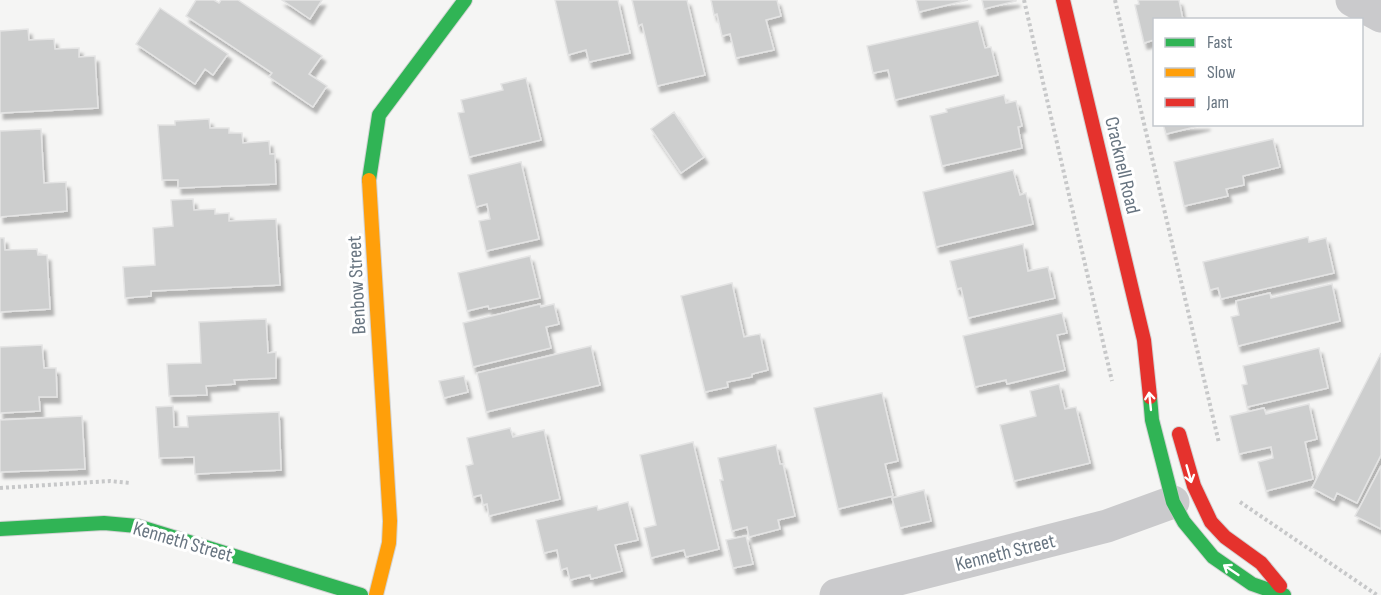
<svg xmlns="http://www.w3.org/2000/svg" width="1381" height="595" font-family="'Sofia Sans Condensed',sans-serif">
	<defs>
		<filter id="shadow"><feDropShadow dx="3.5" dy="6" stdDeviation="1.5" flood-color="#0004"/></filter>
	</defs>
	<rect width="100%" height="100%" fill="#f5f5f4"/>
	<path fill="#cdcece" stroke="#e4e4e4" stroke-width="1.5" filter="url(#shadow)" d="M 196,0 L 214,0 L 219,3 L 221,0 L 238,0 L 322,56 L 309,74 L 327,86 L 313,107 L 269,77 L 272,73 L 186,16 Z
		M 282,0 L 322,0 L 310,19 Z
		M 555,0 L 618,0 L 630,53 L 589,62 L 586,50 L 568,55 Z
		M 632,0 L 687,0 L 705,75 L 657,86 L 642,24 L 638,26 Z
		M 711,0 L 777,0 L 781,16 L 766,20 L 774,50 L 736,58 L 730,34 L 722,36 L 717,14 L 714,15 Z
		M 916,0 L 968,0 L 919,12 Z
		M 982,0 L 1016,0 L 1016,1 L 984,9 Z
		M 1138,0 L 1179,0 L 1183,20 L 1154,20 L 1154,40 L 1144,43 L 1135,5 L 1139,4 Z
		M 160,8 L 228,54 L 213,75 L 205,69 L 195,84 L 136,44 Z
		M 978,21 L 985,48 L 991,47 L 998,75 L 895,100 L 888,70 L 873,73 L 867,46 Z
		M 28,29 L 29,40 L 54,39 L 55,49 L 79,48 L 79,57 L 95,56 L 98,108 L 0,113 L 0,31 Z
		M 526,78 L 541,140 L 469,157 L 458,113 L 464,112 L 461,100 L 503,90 L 501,84 Z
		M 1004,95 L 1006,103 L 1016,101 L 1022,126 L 1018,127 L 1022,148 L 942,166 L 930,116 L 947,112 L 946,109 Z
		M 674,112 L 704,157 L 681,173 L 651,129 Z
		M 209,119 L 210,128 L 229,128 L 229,133 L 242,133 L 243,143 L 269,141 L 270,154 L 275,154 L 276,184 L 178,188 L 178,180 L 162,180 L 158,125 L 175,125 L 175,121 Z
		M 1163,124 L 1207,124 L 1166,134 Z
		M 41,129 L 44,183 L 66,182 L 67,211 L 0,217 L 0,131 Z
		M 1273,139 L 1280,167 L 1243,176 L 1244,185 L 1226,189 L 1228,196 L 1184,206 L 1174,162 Z
		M 521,162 L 539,239 L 486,251 L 479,221 L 490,219 L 487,204 L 476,207 L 468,175 Z
		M 1013,170 L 1020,195 L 1026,193 L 1033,224 L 936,247 L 923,192 Z
		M 193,199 L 194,210 L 215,209 L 215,214 L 229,213 L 229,221 L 276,219 L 280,285 L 151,291 L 151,296 L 125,298 L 123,267 L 155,265 L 153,228 L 173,226 L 171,200 Z
		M 1308,237 L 1309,242 L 1326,238 L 1334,273 L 1221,299 L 1218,288 L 1210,290 L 1203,262 Z
		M 0,238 L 4,238 L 5,250 L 37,249 L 38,255 L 47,255 L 50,309 L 0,312 Z
		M 1023,244 L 1028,271 L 1048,267 L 1055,298 L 968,318 L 961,288 L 957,289 L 950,261 Z
		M 530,256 L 540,298 L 489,309 L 488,306 L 467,311 L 458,273 Z
		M 732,283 L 744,337 L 760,334 L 768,370 L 752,374 L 752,377 L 727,382 L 728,387 L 705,392 L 681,296 Z
		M 1332,284 L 1340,321 L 1238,346 L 1231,317 L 1239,315 L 1236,301 L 1270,293 L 1271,298 Z
		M 540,304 L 541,307 L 554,304 L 559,324 L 546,327 L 551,348 L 473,367 L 463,323 Z
		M 1062,313 L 1067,333 L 1057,335 L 1065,370 L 1007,384 L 1006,380 L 975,387 L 963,336 Z
		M 266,319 L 268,353 L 276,352 L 276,378 L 234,380 L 235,384 L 206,386 L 207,395 L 169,396 L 167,364 L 201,363 L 199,322 Z
		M 42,345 L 44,368 L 56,368 L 57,397 L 39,397 L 40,411 L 0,413 L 0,347 Z
		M 591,346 L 600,385 L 486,412 L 477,373 Z
		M 1319,348 L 1328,388 L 1247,407 L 1242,385 L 1247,384 L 1243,366 Z
		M 1381,353 L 1381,455 L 1357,503 L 1337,493 L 1334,500 L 1312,488 Z
		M 464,376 L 468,392 L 444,398 L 439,381 Z
		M 1059,384 L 1065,409 L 1076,407 L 1090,463 L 1014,481 L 1000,425 L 1036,416 L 1030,391 Z
		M 882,393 L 898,461 L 885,464 L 893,496 L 838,509 L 814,408 Z
		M 1309,404 L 1317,439 L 1305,442 L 1313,479 L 1266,491 L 1258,462 L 1273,458 L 1271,447 L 1239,454 L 1230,416 L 1264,408 L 1266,414 Z
		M 173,406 L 174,427 L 188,427 L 187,416 L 279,412 L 281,470 L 195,474 L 194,457 L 159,458 L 156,407 Z
		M 82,416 L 85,469 L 0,472 L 0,420 Z
		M 510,428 L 513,437 L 544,430 L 560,499 L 489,516 L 487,504 L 483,505 L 481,495 L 473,497 L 466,466 L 473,464 L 467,438 Z
		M 693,442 L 719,549 L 686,557 L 684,550 L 651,558 L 644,528 L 656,525 L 640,455 Z
		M 776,445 L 780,464 L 783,464 L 795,516 L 778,520 L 780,529 L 749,537 L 747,527 L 732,531 L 720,480 L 723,480 L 718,458 Z
		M 1381,466 L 1381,529 L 1355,516 Z
		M 924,490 L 931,521 L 900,528 L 892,498 Z
		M 628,502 L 638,540 L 615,545 L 622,571 L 591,579 L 590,575 L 570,580 L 567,568 L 561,570 L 557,550 L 544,553 L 536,520 L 597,506 L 598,510 Z
		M 746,536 L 753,564 L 733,568 L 726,540 Z"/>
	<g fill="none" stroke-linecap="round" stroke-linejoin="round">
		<defs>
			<path id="fast" d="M 369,180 L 379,115 L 465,0
				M 1150,397 L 1152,420 L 1173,502 L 1184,522 L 1213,557 L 1252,584 L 1284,595
				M 0,529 L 104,523 L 137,526 L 361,595"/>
			<path id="slow" d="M 369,180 L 390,521 L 389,543 L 376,595"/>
			<path id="jam" d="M 1063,0 L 1144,340 L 1150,397
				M 1179,434 L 1194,486 L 1211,522 L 1225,537 L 1261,563 L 1280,586"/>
		</defs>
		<use href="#fast" stroke="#d2d3d3" stroke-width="16"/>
		<use href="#slow" stroke="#d2d3d3" stroke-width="16"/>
		<use href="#jam" stroke="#d2d3d3" stroke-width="16"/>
		<path stroke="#c7c8c9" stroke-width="4" stroke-dasharray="3 3" stroke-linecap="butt" d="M 1024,0 L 1112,381
			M 1115,0 L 1219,443
			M 0,488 L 110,481 L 130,483
			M 1240,502 L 1377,595"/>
		<path stroke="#cacacc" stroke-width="33" d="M 1352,0 L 1381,16
			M 836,595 L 1107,526 L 1173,502"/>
		<use href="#fast" stroke="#30b455" stroke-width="14"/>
		<use href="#slow" stroke="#ff9f0a" stroke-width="14"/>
		<use href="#jam" stroke="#e5322d" stroke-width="14"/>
	</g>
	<defs><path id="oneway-shaft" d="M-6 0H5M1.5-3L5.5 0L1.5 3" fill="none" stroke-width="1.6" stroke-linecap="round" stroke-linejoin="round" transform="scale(1.5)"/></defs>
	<g stroke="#fff">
		<use href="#oneway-shaft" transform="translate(1150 401) rotate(-96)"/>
		<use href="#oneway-shaft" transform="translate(1189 474) rotate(74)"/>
		<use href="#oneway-shaft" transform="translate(1231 570) rotate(-146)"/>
	</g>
	<g text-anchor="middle" stroke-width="6" stroke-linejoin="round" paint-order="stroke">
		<g font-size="20" fill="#687581" stroke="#fff">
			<text transform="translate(1123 165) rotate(77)" y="7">Cracknell Road</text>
			<text transform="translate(356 285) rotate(-93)" y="7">Benbow Street</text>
			<text transform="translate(183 541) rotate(16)" y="7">Kenneth Street</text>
			<text transform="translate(1005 552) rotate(-14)" y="7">Kenneth Street</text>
		</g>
	</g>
	<rect x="1153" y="18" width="210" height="108" fill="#ffffff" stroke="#c3c8cd" stroke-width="1.5"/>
	<rect x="1165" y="38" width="30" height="9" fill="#30b455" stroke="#c3c8cd" stroke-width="1.5"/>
	<text x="1207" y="48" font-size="18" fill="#687581">Fast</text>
	<rect x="1165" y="68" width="30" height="9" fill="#ff9f0a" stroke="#c3c8cd" stroke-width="1.5"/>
	<text x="1207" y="78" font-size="18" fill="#687581">Slow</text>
	<rect x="1165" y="98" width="30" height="9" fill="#e5322d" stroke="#c3c8cd" stroke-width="1.5"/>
	<text x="1207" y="108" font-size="18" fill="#687581">Jam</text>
</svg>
